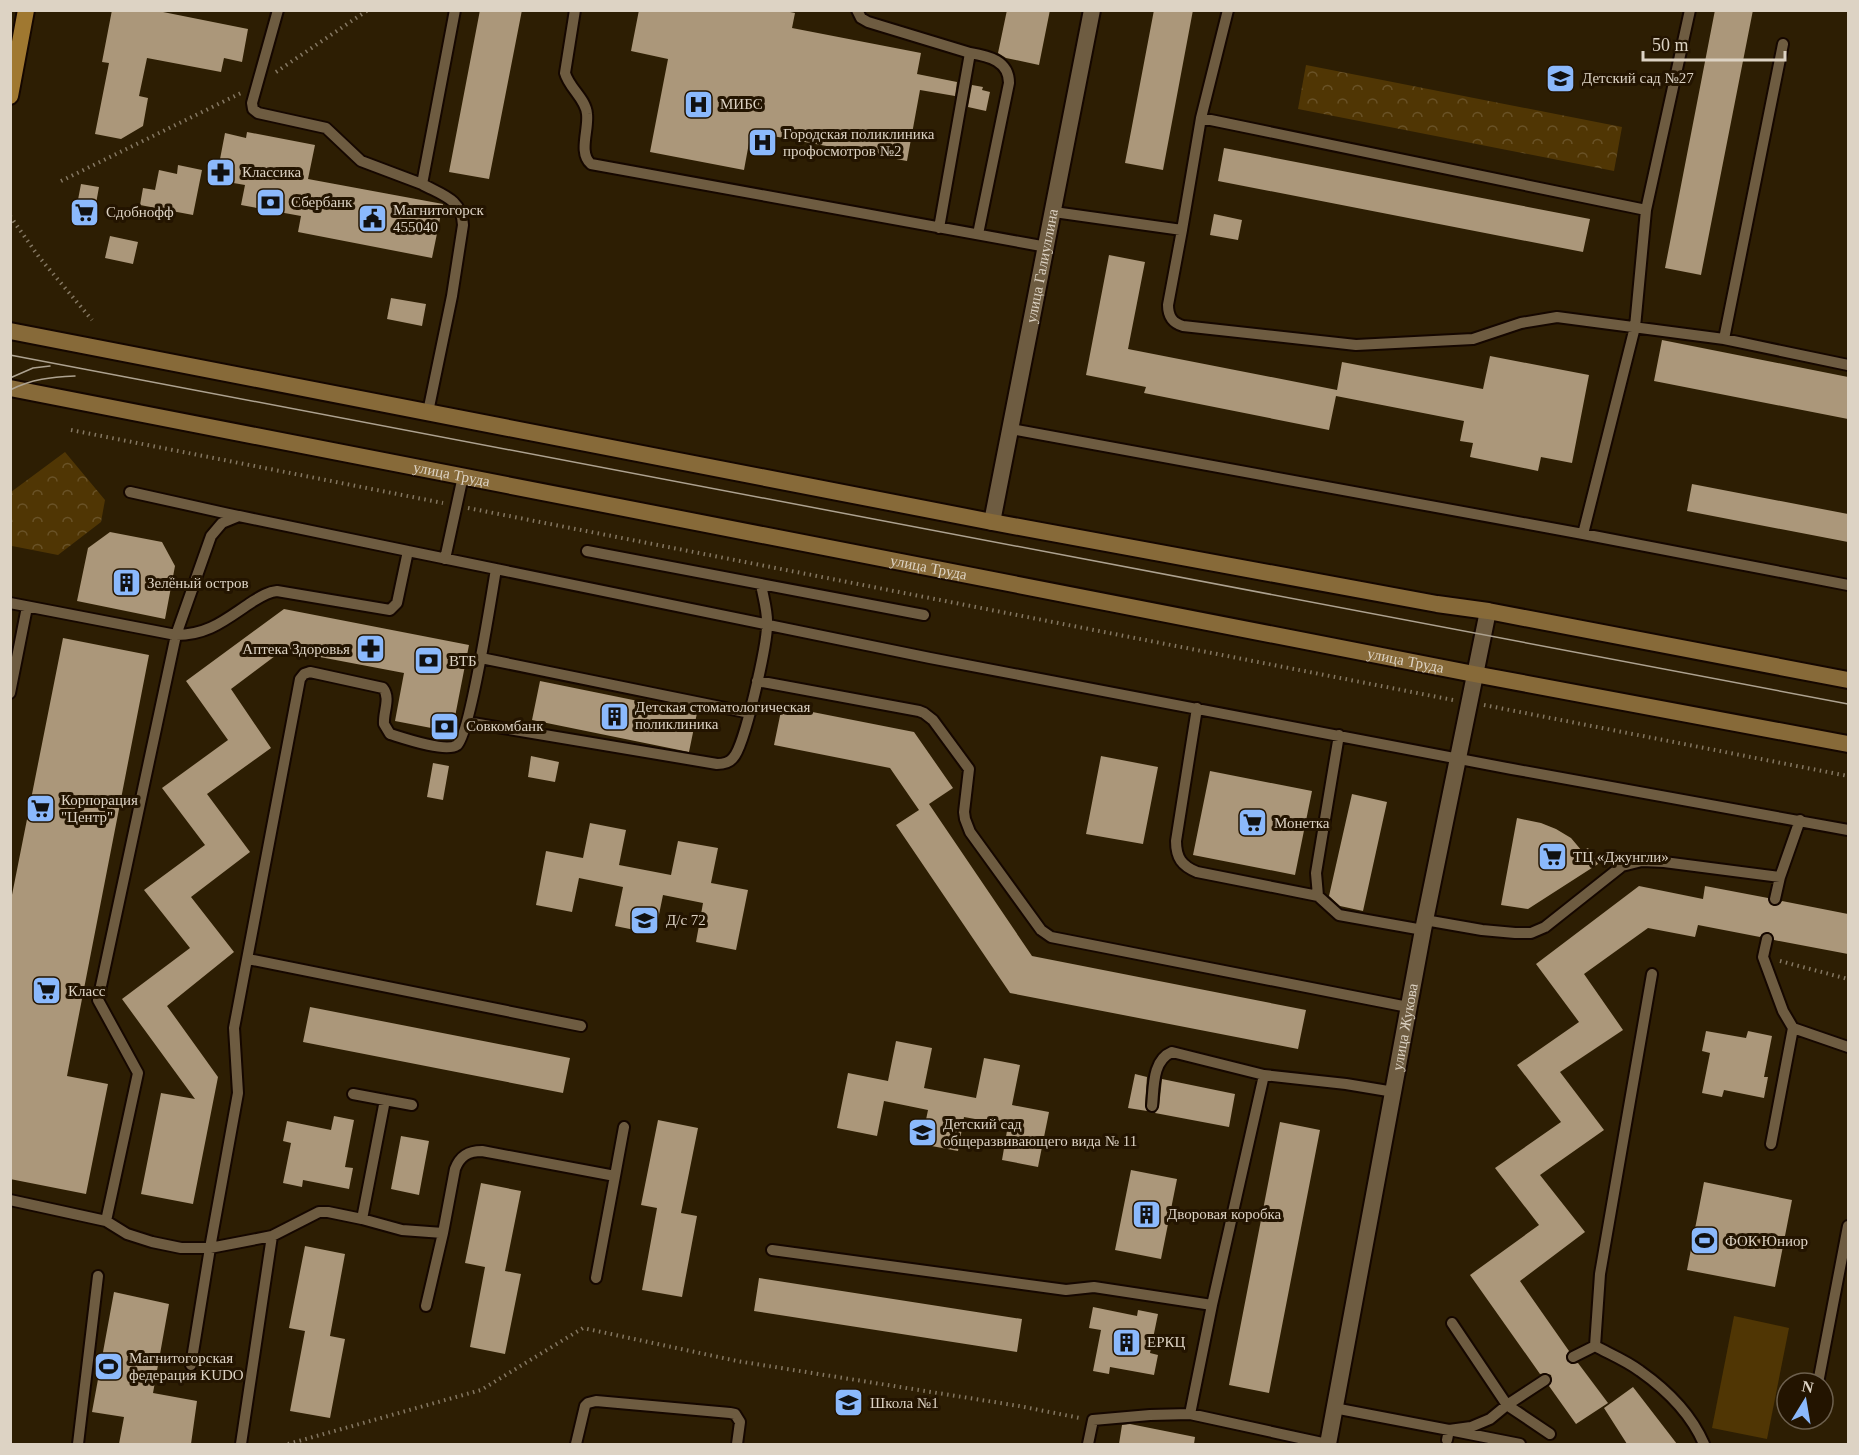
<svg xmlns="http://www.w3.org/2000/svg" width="1859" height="1455" font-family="'Times New Roman',serif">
	<defs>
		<pattern id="park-crowns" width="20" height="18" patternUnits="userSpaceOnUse" patternTransform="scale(1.5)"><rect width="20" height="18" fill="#503604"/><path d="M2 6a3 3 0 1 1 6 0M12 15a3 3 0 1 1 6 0" fill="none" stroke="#695227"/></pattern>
	</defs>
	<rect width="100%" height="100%" fill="#2d1e03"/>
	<path fill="url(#park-crowns)" d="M 1306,65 L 1622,127 L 1614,171 L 1298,109 Z
		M 65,452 L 105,500 L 101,522 L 58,555 L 12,546 L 11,492 Z"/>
	<path fill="#503604" d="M 1734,1316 L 1789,1328 L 1767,1439 L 1712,1428 Z"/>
	<path fill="#ab977a" d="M 112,10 L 153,10 L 248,29 L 242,62 L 224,58 L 221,72 L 147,58 L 139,96 L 148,98 L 143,126 L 121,139 L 95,134 L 109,63 L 102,62 Z
		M 480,10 L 522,10 L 489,179 L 449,172 Z
		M 639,10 L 780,10 L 795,13 L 792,28 L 921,53 L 917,74 L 957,82 L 955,96 L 920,90 L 907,161 L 751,132 L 744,170 L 650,152 L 668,59 L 631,51 Z
		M 1007,10 L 1050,10 L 1039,65 L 1006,58 L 998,53 Z
		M 1154,10 L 1193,10 L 1163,170 L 1125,163 Z
		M 1715,10 L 1753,10 L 1701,275 L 1665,268 Z
		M 972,85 L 983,87 L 982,90 L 990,92 L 986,111 L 968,107 Z
		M 247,132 L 315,145 L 308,179 L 443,204 L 432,258 L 298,232 L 301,216 L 241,205 L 245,185 L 216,180 L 225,133 L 246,138 Z
		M 1224,148 L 1590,219 L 1583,252 L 1218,181 Z
		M 178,165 L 202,170 L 193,215 L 140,205 L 143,188 L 155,190 L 159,170 L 177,174 Z
		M 81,184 L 99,187 L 95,209 L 85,212 L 77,205 Z
		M 1214,214 L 1242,220 L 1238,240 L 1210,235 Z
		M 110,236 L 138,242 L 133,264 L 105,258 Z
		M 1109,255 L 1145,262 L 1128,349 L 1337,390 L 1342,362 L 1483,389 L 1490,356 L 1589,375 L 1572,463 L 1541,457 L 1538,471 L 1470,457 L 1473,443 L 1460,441 L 1464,421 L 1336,396 L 1329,430 L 1144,393 L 1146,387 L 1086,375 Z
		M 391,298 L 426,304 L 422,326 L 387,319 Z
		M 1662,340 L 1848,377 L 1848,419 L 1654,381 Z
		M 1692,484 L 1848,514 L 1848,542 L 1687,511 Z
		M 110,532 L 162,542 L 175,566 L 165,619 L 77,601 L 88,548 Z
		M 284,609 L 469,645 L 452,732 L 395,721 L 404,673 L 283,650 L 231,689 L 271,748 L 207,794 L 250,852 L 191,897 L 234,952 L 167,1006 L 218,1077 L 193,1204 L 141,1194 L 161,1093 L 195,1099 L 122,999 L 190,948 L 144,890 L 205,845 L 162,788 L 228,740 L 186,681 Z
		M 63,638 L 149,655 L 67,1076 L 108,1084 L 86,1194 L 10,1179 L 10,905 Z
		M 540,681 L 697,713 L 689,752 L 532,720 Z
		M 782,706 L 914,732 L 953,788 L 929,804 L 1032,956 L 1306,1010 L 1298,1049 L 1010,993 L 896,825 L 919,810 L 890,768 L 774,745 Z
		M 531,756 L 559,762 L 555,782 L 528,777 Z
		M 1101,756 L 1158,767 L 1143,844 L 1086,834 Z
		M 433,763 L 449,766 L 443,800 L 427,797 Z
		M 1210,771 L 1312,791 L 1295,875 L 1193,855 Z
		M 1352,794 L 1387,802 L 1363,911 L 1340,906 L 1329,896 Z
		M 1517,818 L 1541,823 L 1556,829 L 1571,838 L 1582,851 L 1588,848 L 1598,864 L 1528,909 L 1501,905 Z
		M 590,823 L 626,830 L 619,865 L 671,875 L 678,841 L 718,848 L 711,883 L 748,890 L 736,950 L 696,942 L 703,903 L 663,895 L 655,934 L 615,926 L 623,887 L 579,878 L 572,912 L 536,905 L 546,851 L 583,858 Z
		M 1639,886 L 1703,899 L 1705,886 L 1768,898 L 1770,904 L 1774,906 L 1780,904 L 1782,901 L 1848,914 L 1848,954 L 1774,940 L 1772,934 L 1768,932 L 1762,934 L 1760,937 L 1698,925 L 1695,937 L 1648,928 L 1584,974 L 1623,1030 L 1560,1072 L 1604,1130 L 1540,1175 L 1585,1232 L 1520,1281 L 1569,1351 L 1566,1356 L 1567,1361 L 1572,1364 L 1578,1363 L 1608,1403 L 1576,1424 L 1549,1386 L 1552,1380 L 1551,1375 L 1545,1373 L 1540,1374 L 1470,1275 L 1539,1225 L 1495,1168 L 1561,1122 L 1517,1065 L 1579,1022 L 1536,964 Z
		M 310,1007 L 570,1058 L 563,1093 L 303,1042 Z
		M 1706,1031 L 1746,1038 L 1748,1031 L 1772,1036 L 1764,1077 L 1768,1077 L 1764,1098 L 1724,1090 L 1722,1097 L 1702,1093 L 1710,1053 L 1702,1051 Z
		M 896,1041 L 932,1048 L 924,1088 L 976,1098 L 984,1058 L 1020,1065 L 1012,1105 L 1049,1112 L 1038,1167 L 1002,1160 L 1008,1125 L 964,1117 L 958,1151 L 921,1144 L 928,1110 L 884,1101 L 877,1136 L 837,1128 L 848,1073 L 888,1081 Z
		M 1135,1074 L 1147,1077 L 1145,1105 L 1147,1111 L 1128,1108 Z
		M 1162,1079 L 1235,1094 L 1229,1127 L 1155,1113 L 1159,1107 Z
		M 334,1116 L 354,1120 L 345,1167 L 353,1168 L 349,1189 L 303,1180 L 302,1187 L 283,1183 L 291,1143 L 283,1141 L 287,1121 L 331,1130 Z
		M 658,1120 L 698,1128 L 681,1213 L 697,1216 L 682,1297 L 642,1290 L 657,1208 L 641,1205 Z
		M 1280,1122 L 1320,1130 L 1269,1393 L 1229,1385 Z
		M 401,1136 L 429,1141 L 419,1195 L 391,1189 Z
		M 1131,1170 L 1177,1179 L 1161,1259 L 1115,1250 Z
		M 1704,1182 L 1792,1200 L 1775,1287 L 1687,1270 Z
		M 481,1183 L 521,1191 L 505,1271 L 521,1274 L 505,1354 L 470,1347 L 485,1267 L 465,1263 Z
		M 305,1246 L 345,1254 L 330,1336 L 345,1339 L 330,1418 L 290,1411 L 305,1331 L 289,1328 Z
		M 759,1278 L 1022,1319 L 1017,1352 L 754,1311 Z
		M 114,1292 L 169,1304 L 153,1393 L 197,1401 L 191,1444 L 119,1444 L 124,1417 L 92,1412 Z
		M 1093,1307 L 1137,1316 L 1138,1310 L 1158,1314 L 1150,1353 L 1158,1355 L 1154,1375 L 1110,1367 L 1109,1374 L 1093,1371 L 1101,1330 L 1089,1328 Z
		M 1633,1387 L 1677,1444 L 1627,1444 L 1604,1408 Z
		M 1130,1424 L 1195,1437 L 1194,1444 L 1119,1444 L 1122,1425 Z"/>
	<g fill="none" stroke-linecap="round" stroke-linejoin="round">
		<defs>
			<path id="service" d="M 278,10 L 252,103 L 253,109 L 258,113 L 326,128 L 361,161 L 422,184
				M 575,10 L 565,73 C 569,88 586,99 587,114 C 589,130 578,153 591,164 L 1047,247
				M 857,10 L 861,18 L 868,22 L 970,53
				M 1201,118 L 1646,210
				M 1054,212 L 1182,230 L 1168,305 C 1168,317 1173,323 1183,326 L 1356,345 L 1473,339 L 1521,323 L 1557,317 L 1724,339 L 1848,365
				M 939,228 L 970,53 C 989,56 1009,61 1009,83 L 978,234
				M 1182,230 L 1201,118 L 1228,10
				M 1724,339 L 1783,44
				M 428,412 L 452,296 L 463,225 C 462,199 442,195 422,184 L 455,10
				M 1011,429 L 1583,534 L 1848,585
				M 130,492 L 238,516
				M 1583,534 L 1635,327 L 1646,210 L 1690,10
				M 587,551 L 924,615
				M 445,559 L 463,476
				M 10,603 L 176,635 C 209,635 226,619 252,602 C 260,597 267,592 277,591 L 390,610 L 397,603 L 408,551 L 930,658 L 1512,769 L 1848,830
				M 481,658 L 750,713
				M 757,681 L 919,711 L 924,713 L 933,720 L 969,769 L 964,812 L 965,819 L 970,832 L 1041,930 L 1051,937 L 1408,1007
				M 10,693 L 27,607
				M 1197,708 L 1176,841 C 1176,858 1182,866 1197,872 L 1318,896
				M 467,722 L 717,764 C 723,764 729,763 733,758 C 745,746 767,644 767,625 C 768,612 763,597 761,584
				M 1339,735 L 1316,873 L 1318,896 L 1339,915 L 1423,930
				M 1775,899 L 1780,877 L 1800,820
				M 1425,920 L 1482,930 L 1515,933 L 1531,933 L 1545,927 L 1622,866 L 1642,861 L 1664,862 L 1780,877
				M 1767,939 L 1763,957 L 1783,1011 L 1793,1028 L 1848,1047
				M 248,959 L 581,1026
				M 353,1094 L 385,1100 L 362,1219
				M 385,1100 L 412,1105
				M 1152,1106 C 1154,1088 1152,1060 1172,1052 L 1264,1075
				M 1771,1144 L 1793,1028
				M 615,1176 L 624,1127
				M 10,1200 L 106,1221 L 138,1073 L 98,1000 L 176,635 L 211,536 L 222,523 L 239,516 L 408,551
				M 106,1221 L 127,1234 L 152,1242 L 181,1248 L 210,1248 L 272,1236 L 319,1212 L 328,1212 L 362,1219 L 402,1230 L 443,1233 L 455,1169 C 460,1156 468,1151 482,1151 L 615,1176 L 596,1278
				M 772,1250 L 1066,1290 L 1094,1287 L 1212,1305
				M 426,1306 L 443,1233
				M 1452,1323 L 1507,1405 L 1550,1434
				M 1595,1346 L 1600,1274 L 1652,974
				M 1573,1357 L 1595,1346 C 1610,1354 1627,1361 1640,1371 C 1667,1390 1691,1414 1704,1444
				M 191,1365 L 210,1248 L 238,1093 L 234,1028 L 300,679 L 304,674 L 310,672 L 383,688 C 391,698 383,712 384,724 L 390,734 C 403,738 446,753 457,745 C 470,735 492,593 496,569
				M 1818,1383 L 1848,1226
				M 1334,1408 L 1449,1430 L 1471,1427 L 1490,1419 L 1507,1405 L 1545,1380
				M 1190,1414 L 1212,1305 L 1264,1075 L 1346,1084 L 1394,1092
				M 1447,1440 L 1449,1430 L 1520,1444
				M 78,1444 L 98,1276
				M 241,1444 L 272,1236
				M 576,1444 L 585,1406 L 588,1403 L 596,1401 L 730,1413 L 735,1414 L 740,1422 L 737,1444
				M 1088,1444 L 1093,1420 L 1150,1415 L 1190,1414 L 1327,1444"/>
			<g id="tertiary">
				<path id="s1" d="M 992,522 L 1092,10"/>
				<path id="s2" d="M 1328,1444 L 1423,930 L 1488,611"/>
			</g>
			<g id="secondary">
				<path d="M 10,331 L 992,522 L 1437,604 L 1488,611 L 1848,680"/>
				<path id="s3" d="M 10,388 L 1474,674 L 1848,744"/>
			</g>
			<path id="primary" d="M 10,96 L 26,10"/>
		</defs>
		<use href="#service" stroke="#150700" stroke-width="14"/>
		<use href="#tertiary" stroke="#150700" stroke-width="20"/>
		<use href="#secondary" stroke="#150700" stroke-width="20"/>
		<use href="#primary" stroke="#150700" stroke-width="20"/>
		<path stroke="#847762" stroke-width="4" stroke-dasharray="1.5 4.5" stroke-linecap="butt" d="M 276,72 L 368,10
			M 61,181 L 241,93
			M 10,216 L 39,257 L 92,320
			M 71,430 L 443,503
			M 468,508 L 1453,700
			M 1484,705 L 1848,776
			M 1780,961 L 1848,979
			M 288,1444 L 481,1390 L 583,1328 L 737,1361 L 1019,1406 L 1080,1418"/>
		<use href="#service" stroke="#6e5c41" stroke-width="10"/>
		<use href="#tertiary" stroke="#6e5c41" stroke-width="16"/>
		<use href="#secondary" stroke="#876a39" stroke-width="16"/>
		<use href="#primary" stroke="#a07830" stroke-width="16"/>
		<path stroke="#ada290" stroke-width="1.5" d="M 10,355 L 1848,704
			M 10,378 L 33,368 L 50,366
			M 10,390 C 32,379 51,377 75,376"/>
	</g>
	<defs>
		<symbol id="school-square" viewBox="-11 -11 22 22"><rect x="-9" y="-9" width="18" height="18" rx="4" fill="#8bb9fc" stroke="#231400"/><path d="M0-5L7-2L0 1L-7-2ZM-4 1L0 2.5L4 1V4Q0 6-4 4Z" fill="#111"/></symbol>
		<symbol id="hospital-square" viewBox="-11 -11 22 22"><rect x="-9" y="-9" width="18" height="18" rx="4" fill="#8bb9fc" stroke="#231400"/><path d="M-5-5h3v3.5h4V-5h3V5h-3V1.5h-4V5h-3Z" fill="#111"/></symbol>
		<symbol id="pharmacy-square" viewBox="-11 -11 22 22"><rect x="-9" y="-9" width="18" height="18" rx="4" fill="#8bb9fc" stroke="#231400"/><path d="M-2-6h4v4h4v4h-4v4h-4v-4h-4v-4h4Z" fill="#111"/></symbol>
		<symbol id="bank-square" viewBox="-11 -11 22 22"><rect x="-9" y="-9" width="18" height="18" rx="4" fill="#8bb9fc" stroke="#231400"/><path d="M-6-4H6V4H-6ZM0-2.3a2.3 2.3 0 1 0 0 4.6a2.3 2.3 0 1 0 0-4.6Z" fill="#111"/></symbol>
		<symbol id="supermarket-square" viewBox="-11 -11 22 22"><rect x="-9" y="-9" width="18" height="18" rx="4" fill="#8bb9fc" stroke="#231400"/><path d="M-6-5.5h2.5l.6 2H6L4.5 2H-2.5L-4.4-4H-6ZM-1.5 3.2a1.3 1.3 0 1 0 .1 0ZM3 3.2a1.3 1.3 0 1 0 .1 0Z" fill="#111"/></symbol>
		<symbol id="civic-square" viewBox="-11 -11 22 22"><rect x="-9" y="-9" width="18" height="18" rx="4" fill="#8bb9fc" stroke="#231400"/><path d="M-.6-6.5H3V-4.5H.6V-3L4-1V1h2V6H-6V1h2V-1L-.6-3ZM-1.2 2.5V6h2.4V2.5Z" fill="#111"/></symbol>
		<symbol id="building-square" viewBox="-11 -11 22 22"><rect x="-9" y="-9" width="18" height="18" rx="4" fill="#8bb9fc" stroke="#231400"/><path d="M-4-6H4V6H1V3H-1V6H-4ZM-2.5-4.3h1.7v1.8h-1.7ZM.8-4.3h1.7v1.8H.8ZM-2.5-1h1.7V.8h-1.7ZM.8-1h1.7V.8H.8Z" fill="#111"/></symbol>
		<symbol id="stadium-square" viewBox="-11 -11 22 22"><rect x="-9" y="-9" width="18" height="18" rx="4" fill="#8bb9fc" stroke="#231400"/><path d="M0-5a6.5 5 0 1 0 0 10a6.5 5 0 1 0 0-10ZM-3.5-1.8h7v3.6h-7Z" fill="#111"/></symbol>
	</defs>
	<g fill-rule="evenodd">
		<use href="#school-square" x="1544" y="62" width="33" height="33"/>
		<use href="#hospital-square" x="682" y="88" width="33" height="33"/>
		<use href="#hospital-square" x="746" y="126" width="33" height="33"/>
		<use href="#pharmacy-square" x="204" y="156" width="33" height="33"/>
		<use href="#bank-square" x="254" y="186" width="33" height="33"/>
		<use href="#supermarket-square" x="68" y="196" width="33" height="33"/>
		<use href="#civic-square" x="356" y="202" width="33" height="33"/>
		<use href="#building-square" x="110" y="566" width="33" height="33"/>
		<use href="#pharmacy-square" x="354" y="632" width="33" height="33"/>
		<use href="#bank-square" x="412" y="644" width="33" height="33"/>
		<use href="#building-square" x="598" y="700" width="33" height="33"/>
		<use href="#bank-square" x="428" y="710" width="33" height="33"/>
		<use href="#supermarket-square" x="24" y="792" width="33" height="33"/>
		<use href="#supermarket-square" x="1236" y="806" width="33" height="33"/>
		<use href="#supermarket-square" x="1536" y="840" width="33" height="33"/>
		<use href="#school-square" x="628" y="904" width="33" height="33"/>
		<use href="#supermarket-square" x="30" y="974" width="33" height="33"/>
		<use href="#school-square" x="906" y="1116" width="33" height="33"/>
		<use href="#building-square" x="1130" y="1198" width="33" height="33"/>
		<use href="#stadium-square" x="1688" y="1224" width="33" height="33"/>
		<use href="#building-square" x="1110" y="1326" width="33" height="33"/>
		<use href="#stadium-square" x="92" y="1350" width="33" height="33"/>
		<use href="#school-square" x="832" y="1386" width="33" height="33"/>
	</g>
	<g text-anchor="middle" stroke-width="6" stroke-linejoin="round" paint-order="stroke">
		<g font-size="15" fill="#ddd3c4" stroke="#231400" text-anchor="start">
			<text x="1582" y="83">Детский сад №27</text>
			<text x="720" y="109">МИБС</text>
			<text x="783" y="139">Городская поликлиника<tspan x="783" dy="17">профосмотров №2</tspan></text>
			<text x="242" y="177">Классика</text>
			<text x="291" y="207">Сбербанк</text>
			<text x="393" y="215">Магнитогорск<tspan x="393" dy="17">455040</tspan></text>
			<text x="106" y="217">Сдобнофф</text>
			<text x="147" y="588">Зелёный остров</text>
			<text x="350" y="654" text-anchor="end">Аптека Здоровья</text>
			<text x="449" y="666">ВТБ</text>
			<text x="635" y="712">Детская стоматологическая<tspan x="635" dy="17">поликлиника</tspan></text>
			<text x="466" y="731">Совкомбанк</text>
			<text x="61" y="805">Корпорация<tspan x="61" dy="17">"Центр"</tspan></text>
			<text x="1274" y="828">Монетка</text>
			<text x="1573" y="862">ТЦ «Джунгли»</text>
			<text x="666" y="925">Д/с 72</text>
			<text x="68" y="996">Класс</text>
			<text x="943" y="1129">Детский сад<tspan x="943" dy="17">общеразвивающего вида № 11</tspan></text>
			<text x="1167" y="1219">Дворовая коробка</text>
			<text x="1725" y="1246">ФОК Юниор</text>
			<text x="1147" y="1347">ЕРКЦ</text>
			<text x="129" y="1363">Магнитогорская<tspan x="129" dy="17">федерация KUDO</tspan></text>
			<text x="870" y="1408">Школа №1</text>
		</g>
		<g font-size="15" fill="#ddd3c4" stroke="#231400">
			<text dy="5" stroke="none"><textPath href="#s1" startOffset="261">улица Галиуллина</textPath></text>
			<text dy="5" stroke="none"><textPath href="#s3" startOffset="450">улица Труда</textPath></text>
			<text dy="5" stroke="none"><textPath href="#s3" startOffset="936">улица Труда</textPath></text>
			<text dy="5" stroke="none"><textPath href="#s3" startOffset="1422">улица Труда</textPath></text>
			<text dy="5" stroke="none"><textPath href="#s2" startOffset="424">улица Жукова</textPath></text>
		</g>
	</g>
	<rect width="1859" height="1455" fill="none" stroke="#ddd3c4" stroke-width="24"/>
	<g transform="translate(1805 1401) rotate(11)"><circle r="28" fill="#231400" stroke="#6d604e" stroke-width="1.5"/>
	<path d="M0-4.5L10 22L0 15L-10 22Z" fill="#8bb9fc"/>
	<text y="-9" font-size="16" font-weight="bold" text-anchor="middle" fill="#ddd3c4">N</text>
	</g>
	<path d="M1643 51v9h142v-9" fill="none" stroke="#ddd3c4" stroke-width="3"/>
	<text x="1652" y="51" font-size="18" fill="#ddd3c4" stroke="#231400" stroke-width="4.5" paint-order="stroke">50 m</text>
</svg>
